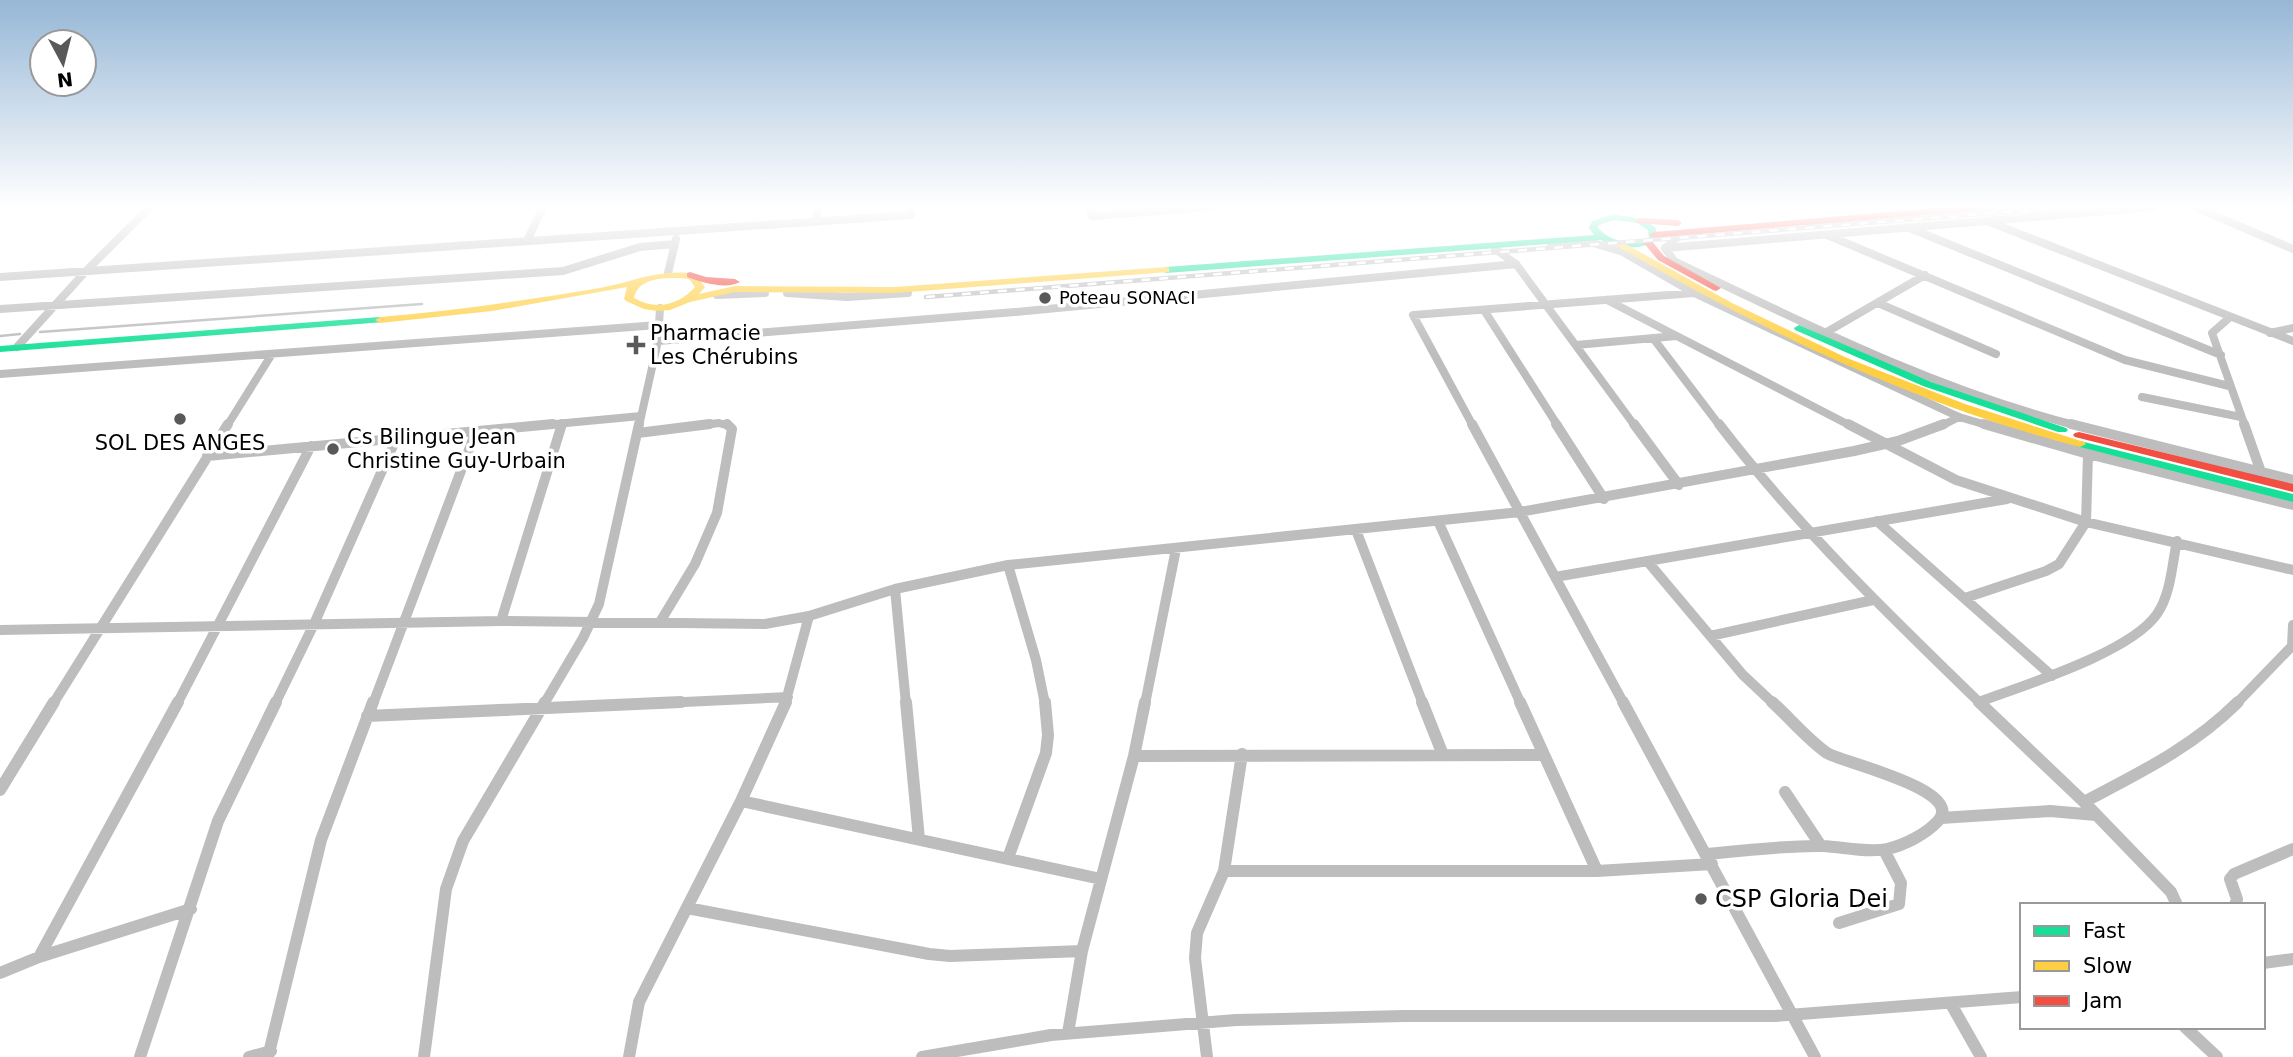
<svg xmlns="http://www.w3.org/2000/svg" width="2293" height="1057" font-family="'DejaVu Sans',sans-serif">
	<rect width="100%" height="100%" fill="#fff"/>
	<g fill="none" stroke-linecap="round" stroke-linejoin="round">
		<path stroke="#bbb" stroke-width="2.5" d="M 40,332 L 422,304
			M 0,336 L 20,334"/>
		<path stroke="#bdbdbd" stroke-width="8" d="M 1090,207 L 1092,216 L 1210,207
			M 2195,207 L 2293,249
			M 1987,221 L 2293,341
			M 816,222 L 818,207
			M 1808,225 L 2051,207
			M 1907,227 L 2221,355
			M 1692,234 L 1678,237 L 1665,248 L 1674,261 C 1806,324 1936,390 2078,426
			M 1827,235 L 2125,360 L 2229,386
			M 527,241 L 543,207
			M 1551,244 L 1590,242 L 1623,252 L 1694,293 L 1959,417 L 1990,426
			M 1665,248 L 2153,207
			M 1495,249 L 1516,264 L 1635,426
			M 668,273 L 676,239
			M 0,277 L 911,215 L 910,207
			M 787,293 L 847,297 L 908,293
			M 717,295 L 765,293
			M 1607,300 L 1851,426
			M 1878,303 L 1996,354
			M 0,309 L 563,271 L 640,247 L 675,244
			M 1484,310 L 1558,426
			M 2229,318 L 2212,333 L 2245,426
			M 1825,333 L 1925,275
			M 2270,333 L 2293,328
			M 1653,338 L 1720,426
			M 658,341 L 1015,312 L 1516,264
			M 1576,345 L 1676,336
			M 17,347 L 86,271 L 150,207
			M 0,374 L 658,325
			M 2142,397 L 2241,417
			M 227,426 L 272,354
			M 534,426 L 641,416
			M 561,426 L 562,423
			M 639,426 L 658,341 L 660,308
			M 696,426 L 719,423 L 729,426
			M 1473,426 L 1413,315 L 1694,293
			M 1941,426 L 1959,417"/>
		<path stroke="#bdbdbd" stroke-width="10" d="M 1472,424 L 1624,704
			M 1556,424 L 1604,499
			M 1634,424 L 1679,485
			M 1719,424 C 1797,526 1889,615 1981,704
			M 1848,424 L 1956,480 L 2086,522 L 2293,570
			M 1984,424 L 2088,454 L 2293,505
			M 2071,424 L 2293,480
			M 2244,424 L 2261,472
			M 638,433 L 710,424
			M 207,456 L 553,424
			M 1438,521 L 1521,704
			M 1877,521 L 2052,676
			M 1356,530 L 1423,704
			M 1648,562 L 1743,675 L 1774,704
			M 1008,565 L 1036,660 L 1045,704
			M 1555,577 L 2007,499
			M 895,589 L 906,704
			M 1965,598 L 2046,571 L 2059,564 L 2086,522 L 2088,454
			M 501,621 L 562,424
			M 660,622 L 695,564 L 717,513 L 732,429 L 727,424
			M 0,630 L 501,621 L 765,624 L 809,616 L 895,589 L 1008,565 L 1520,512 L 1854,451 L 1898,441 L 1944,424
			M 1710,636 L 1873,600
			M 1979,702 C 2024,685 2130,653 2157,614 C 2171,594 2172,564 2177,541
			M 53,704 L 228,424
			M 177,704 L 311,446
			M 275,704 L 314,624 L 396,439
			M 373,704 L 476,431
			M 544,704 L 583,638 L 599,604 L 639,424
			M 642,704 L 788,697
			M 785,704 L 809,616
			M 1145,704 L 1176,549
			M 2236,704 L 2292,646 L 2293,625"/>
		<path stroke="#bdbdbd" stroke-width="12" d="M 906,702 L 919,839
			M 1422,702 L 1443,755
			M 1520,702 L 1597,871
			M 1623,702 L 1815,1057
			M 1979,702 L 2084,802 L 2171,892 L 2177,905
			M 367,716 L 681,702
			M 1134,756 L 1544,755
			M 0,790 L 54,702
			M 1785,792 L 1821,846
			M 741,801 L 1101,879
			M 2084,802 C 2139,773 2193,747 2238,702
			M 1941,818 L 2050,811 L 2096,815
			M 1706,854 C 1745,851 1785,845 1823,846 C 1843,847 1868,853 1887,849 C 1905,845 1926,834 1938,821 C 1967,790 1841,762 1827,753 C 1807,739 1790,718 1772,702
			M 1008,858 L 1046,753 L 1048,735 L 1045,702
			M 1224,871 L 1597,871 L 1712,864
			M 2235,905 L 2237,899 L 2230,879 L 2234,874 L 2293,849
			M 687,908 L 929,954 L 950,956 L 1082,951
			M 1839,923 L 1899,904 L 1901,883 L 1884,850
			M 39,957 L 178,702
			M 2263,963 L 2293,959
			M 0,973 L 39,957 L 191,909
			M 1951,1004 L 1981,1057
			M 2185,1027 L 2217,1057
			M 1068,1033 L 1082,951 L 1134,756 L 1145,702
			M 140,1057 L 218,821 L 276,702
			M 249,1057 L 271,1051
			M 268,1057 L 321,840 L 373,702
			M 424,1057 L 446,889 L 463,841 L 545,702
			M 629,1057 L 639,1002 L 741,801 L 786,702
			M 922,1057 L 1051,1035 L 1236,1020 L 1404,1016 L 1775,1016 L 2022,997
			M 1207,1057 L 1195,958 L 1197,933 L 1224,871 L 1242,754"/>
		<path fill="#16e098" fill-rule="evenodd" d="M 1613,214 L 1642,219 L 1655,227 L 1659,239 C 1641,251 1619,249 1601,240 L 1166,273 L 1161,270 L 1166,267 L 1594,235 L 1589,228 L 1592,221 ZM 1614,220 L 1637,223 L 1648,230 L 1649,238 C 1630,245 1612,243 1598,228 L 1599,225 Z
			M 380,317 L 384,318 L 384,322 L 0,352 L 0,346 Z
			M 1799,325 L 1931,382 L 2066,428 L 2068,430 L 2066,432 L 2058,432 L 1923,386 L 1795,330 L 1794,328 Z
			M 2080,441 L 2293,494 L 2293,502 L 2076,446 L 2074,444 Z"/>
		<path fill="#ffcf43" fill-rule="evenodd" d="M 1620,241 L 1732,303 L 1847,358 L 1965,404 L 2084,442 L 2086,444 L 2080,447 C 1916,405 1762,331 1617,246 L 1615,244 Z
			M 1166,267 L 1169,268 L 1169,272 L 895,293 L 735,292 L 690,302 L 670,310 L 657,311 L 644,309 L 626,301 L 624,299 L 627,287 L 492,311 L 380,323 L 375,320 L 380,317 C 454,311 527,300 600,288 C 632,282 662,268 695,274 L 705,287 L 699,294 L 735,286 L 895,287 ZM 679,278 L 689,279 L 695,287 C 679,305 656,311 634,298 C 638,278 662,278 679,278 Z"/>
		<path fill="#f24e42" fill-rule="evenodd" d="M 1947,207 L 1984,207 L 1980,210 L 1654,238 L 1649,235 L 1654,232 Z
			M 1639,218 L 1678,220 L 1682,223 L 1678,226 L 1636,223 L 1635,221 Z
			M 1648,239 L 1651,240 L 1664,256 L 1721,288 L 1716,291 L 1713,290 L 1658,260 L 1643,242 Z
			M 690,272 L 706,277 L 735,279 L 740,282 C 726,290 701,282 687,277 L 687,273 Z
			M 2079,432 L 2293,484 L 2293,492 L 2075,437 L 2073,435 L 2075,433 Z"/>
		<defs>
			<path id="rail" d="M 926,297 L 2072,207"/>
		</defs>
		<use href="#rail" stroke="#bdbdbd" stroke-width="4.5"/>
		<use href="#rail" stroke="#fff" stroke-width="2.5" stroke-dasharray="9" stroke-linecap="butt"/>
	</g>
	<linearGradient id="sky" x2="0" y2="1"><stop stop-color="#96b7d6"/><stop offset="0.58" stop-color="#fff"/><stop offset="1" stop-color="#fff" stop-opacity="0"/></linearGradient>
	<rect width="2293" height="355" fill="url(#sky)"/>
	<g fill="#595959" stroke="#fff" stroke-width="2.5">
		<circle cx="1045" cy="298" r="7"/>
		<path d="M632.5 334.5h7v7h7v7h-7v7h-7v-7h-7v-7h7z"/>
		<circle cx="180" cy="419" r="7"/>
		<circle cx="333" cy="449" r="7"/>
		<circle cx="1701" cy="899" r="7"/>
	</g>
	<g text-anchor="middle" stroke-width="7" stroke-linejoin="round" paint-order="stroke">
		<g font-size="18" fill="#000" stroke="#fff" text-anchor="start">
			<text x="1059" y="304">Poteau SONACI</text>
		</g>
		<g font-size="21" fill="#000" stroke="#fff" text-anchor="start">
			<text x="650" y="340">Pharmacie<tspan x="650" dy="24">Les Chérubins</tspan></text>
			<text x="347" y="444">Cs Bilingue Jean<tspan x="347" dy="24">Christine Guy-Urbain</tspan></text>
			<text x="180" y="450" text-anchor="middle">SOL DES ANGES</text>
		</g>
		<g font-size="24" fill="#000" stroke="#fff" text-anchor="start">
			<text x="1715" y="907">CSP Gloria Dei</text>
		</g>
	</g>
	<rect x="2020" y="903" width="245" height="126" fill="#ffffff" stroke="#999999" stroke-width="2"/>
	<rect x="2034" y="926" width="35" height="10" fill="#16e098" stroke="#999999" stroke-width="2"/>
	<text x="2083" y="938" font-size="21" fill="#000000">Fast</text>
	<rect x="2034" y="961" width="35" height="10" fill="#ffcf43" stroke="#999999" stroke-width="2"/>
	<text x="2083" y="973" font-size="21" fill="#000000">Slow</text>
	<rect x="2034" y="996" width="35" height="10" fill="#f24e42" stroke="#999999" stroke-width="2"/>
	<text x="2083" y="1008" font-size="21" fill="#000000">Jam</text>
	<g transform="translate(63 63) rotate(173)"><circle r="33" fill="#ffffff" stroke="#999999" stroke-width="2"/>
	<path d="M0-5L12 26L0 18L-12 26Z" fill="#595959"/>
	<text y="-10" font-size="19" font-weight="bold" text-anchor="middle" fill="#000000">N</text>
	</g>
</svg>
